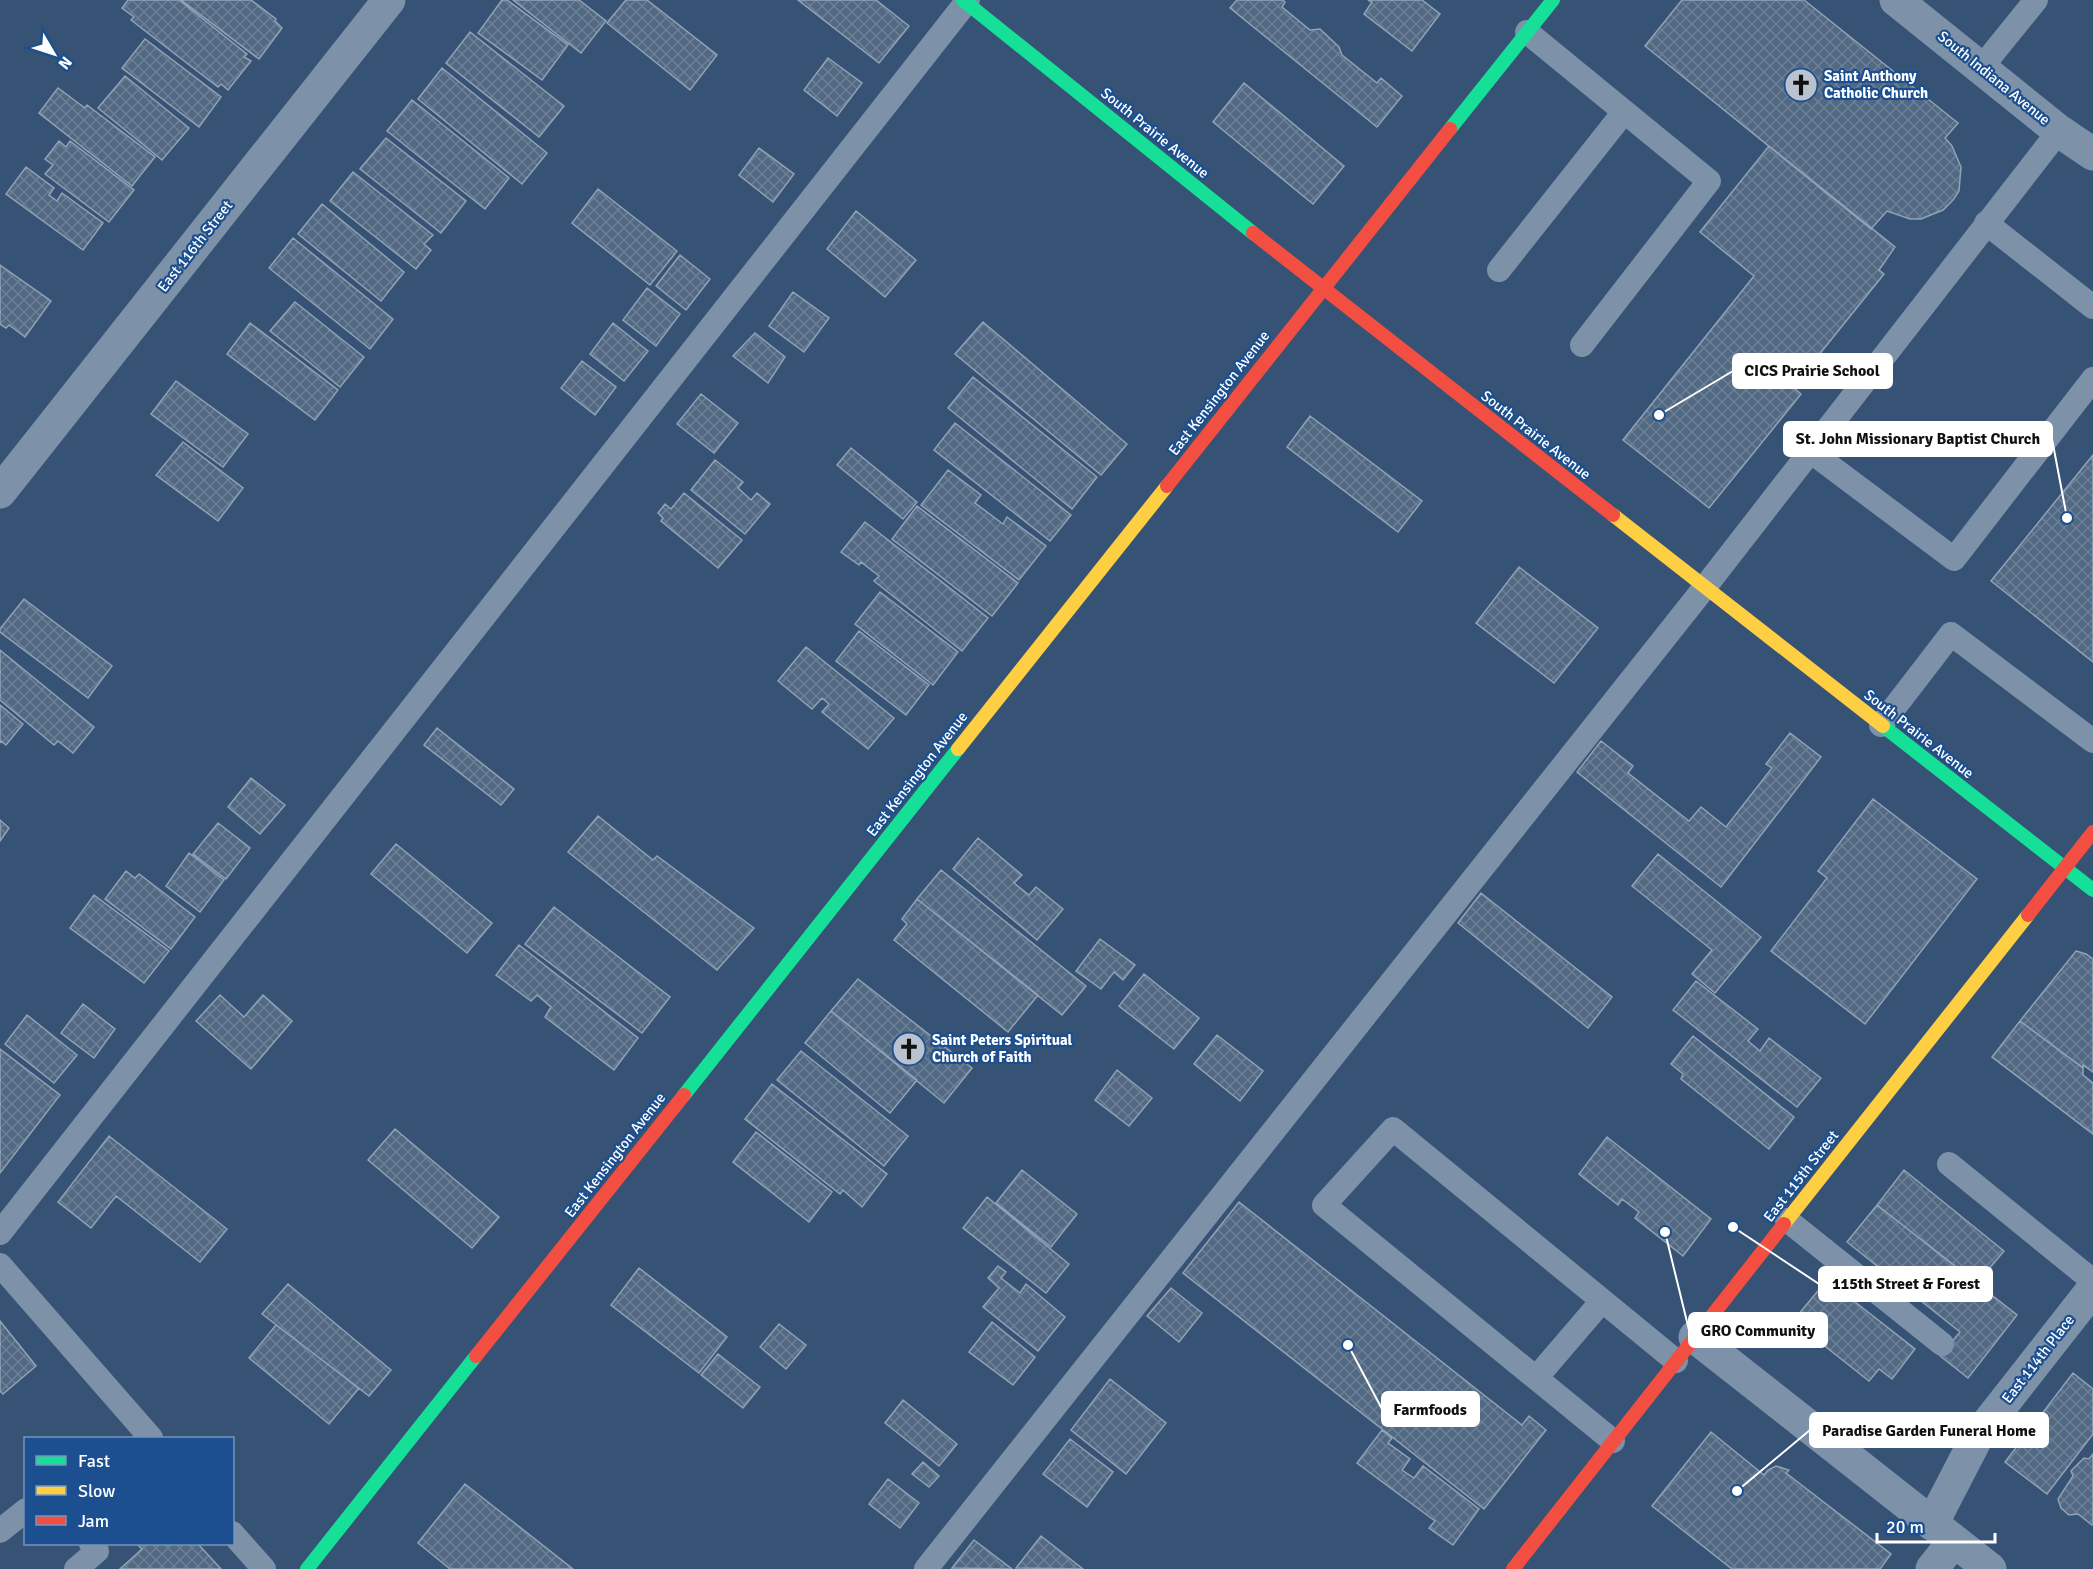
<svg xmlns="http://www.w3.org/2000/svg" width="2093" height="1569" font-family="Signika,sans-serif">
	<defs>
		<pattern id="building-cross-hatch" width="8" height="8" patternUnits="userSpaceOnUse" patternTransform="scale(1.5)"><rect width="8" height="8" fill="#526984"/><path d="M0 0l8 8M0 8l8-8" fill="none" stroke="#6c8096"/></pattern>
	</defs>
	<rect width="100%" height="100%" fill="#365274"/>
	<path fill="url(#building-cross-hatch)" stroke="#92a2b6" stroke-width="1.5" d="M 128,0 L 179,0 L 247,54 L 244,57 L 251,61 L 228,90 L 221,84 L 218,87 L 131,20 L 134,17 L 122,8 Z
		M 181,0 L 251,0 L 276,19 L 275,21 L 282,28 L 259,59 Z
		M 502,0 L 507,0 L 568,45 L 542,80 L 478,33 Z
		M 513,0 L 579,0 L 606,21 L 581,53 Z
		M 626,0 L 647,0 L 717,55 L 690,90 L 607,23 Z
		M 798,0 L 876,0 L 909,26 L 879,63 Z
		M 1237,0 L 1283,0 L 1285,2 L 1282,7 L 1310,30 L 1320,29 L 1339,47 L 1342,55 L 1377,83 L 1381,78 L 1402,96 L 1377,127 L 1230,8 Z
		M 1368,0 L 1422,0 L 1440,14 L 1412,51 L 1364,14 L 1372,2 Z
		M 1682,0 L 1804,0 L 1958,123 L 1945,138 L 1952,146 L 1961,167 L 1959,191 L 1953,200 L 1943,210 L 1921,219 L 1910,219 L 1887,211 L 1871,229 L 1645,46 Z
		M 470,32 L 564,106 L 539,137 L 446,63 Z
		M 145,39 L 221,97 L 199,127 L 122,68 Z
		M 828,58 L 862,83 L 837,116 L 804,90 Z
		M 442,68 L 547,153 L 522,184 L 418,99 Z
		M 125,76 L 189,128 L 162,160 L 98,108 Z
		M 1244,83 L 1344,166 L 1313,204 L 1213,122 Z
		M 58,88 L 85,108 L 87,105 L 155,157 L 132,186 L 39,113 Z
		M 412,100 L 509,178 L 485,209 L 387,131 Z
		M 386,138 L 466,201 L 441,233 L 360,169 Z
		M 59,141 L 66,147 L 70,141 L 134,190 L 109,222 L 45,174 L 53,165 L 45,159 Z
		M 1769,146 L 1895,247 L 1879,270 L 1884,274 L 1793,387 L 1801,394 L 1709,508 L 1623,440 L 1754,276 L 1700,232 Z
		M 759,148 L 794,174 L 773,202 L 739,175 Z
		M 26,167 L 54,188 L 49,195 L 57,201 L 62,193 L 103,223 L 83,250 L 6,194 Z
		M 353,172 L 433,235 L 424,244 L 431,250 L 416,269 L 330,201 Z
		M 598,189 L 677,251 L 650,285 L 572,223 Z
		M 322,204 L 404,272 L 381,301 L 298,234 Z
		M 856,211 L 916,260 L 885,297 L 827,249 Z
		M 293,238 L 393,319 L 370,349 L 269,268 Z
		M 680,255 L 710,279 L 686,310 L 656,286 Z
		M 0,265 L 51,301 L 25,337 L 9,325 L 6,328 L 0,324 Z
		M 647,288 L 680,314 L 656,346 L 623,320 Z
		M 793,292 L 829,318 L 804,352 L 769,326 Z
		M 295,302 L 364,357 L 340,387 L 270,331 Z
		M 983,322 L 1127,444 L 1101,475 L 955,354 Z
		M 250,323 L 338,390 L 315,420 L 227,354 Z
		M 613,323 L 648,351 L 624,381 L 590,354 Z
		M 755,333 L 785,357 L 768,383 L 733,356 Z
		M 582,361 L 616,387 L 595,415 L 561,388 Z
		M 973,377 L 1097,477 L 1072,509 L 948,408 Z
		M 176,381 L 248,434 L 223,467 L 151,414 Z
		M 701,394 L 738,423 L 714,453 L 677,424 Z
		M 1310,416 L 1422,501 L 1398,532 L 1287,447 Z
		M 955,423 L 1071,515 L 1050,541 L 934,450 Z
		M 183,442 L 243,488 L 218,521 L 156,475 Z
		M 851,448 L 917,502 L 903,519 L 837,465 Z
		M 2093,455 L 2093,662 L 1991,581 Z
		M 715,460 L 743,482 L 738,488 L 751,500 L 757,493 L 770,504 L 745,534 L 691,490 Z
		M 948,470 L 981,495 L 975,503 L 1003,524 L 1007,517 L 1046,546 L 1019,580 L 921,505 Z
		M 684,493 L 742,540 L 718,568 L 661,521 L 663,518 L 658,513 L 665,504 L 671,509 Z
		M 917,506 L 1018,583 L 992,616 L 892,539 Z
		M 865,522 L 988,618 L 962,651 L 874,581 L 879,576 L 861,562 L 859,565 L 841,552 Z
		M 1519,567 L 1598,628 L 1554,683 L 1476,623 Z
		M 880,592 L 958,652 L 933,685 L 855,624 Z
		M 24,599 L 112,666 L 88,698 L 0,632 L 0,629 Z
		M 859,631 L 929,685 L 906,715 L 836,661 Z
		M 806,647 L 894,718 L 868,749 L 822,712 L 829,704 L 822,698 L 812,709 L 778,681 Z
		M 0,650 L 94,727 L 73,753 L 58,741 L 54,745 L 0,700 Z
		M 0,705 L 23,724 L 6,745 L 1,741 L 0,743 Z
		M 437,728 L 514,789 L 501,805 L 424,745 Z
		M 1790,733 L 1821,757 L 1721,887 L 1577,772 L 1601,741 L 1633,766 L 1628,773 L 1689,821 L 1701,807 L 1726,827 L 1772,768 L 1766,764 Z
		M 251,778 L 285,805 L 260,834 L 228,807 Z
		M 1873,799 L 1977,879 L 1865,1024 L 1771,951 L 1827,878 L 1818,871 Z
		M 598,816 L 653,860 L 657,856 L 754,928 L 717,970 L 568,852 Z
		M 0,820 L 9,828 L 0,841 Z
		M 218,823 L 250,848 L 226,879 L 193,854 Z
		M 978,838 L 1022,875 L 1014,883 L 1029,895 L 1036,887 L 1063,909 L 1037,940 L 953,869 Z
		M 396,844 L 492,923 L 467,953 L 371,874 Z
		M 189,853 L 224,880 L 200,912 L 166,886 Z
		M 1658,854 L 1761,937 L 1715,993 L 1692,974 L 1712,950 L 1632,886 Z
		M 941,870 L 1086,986 L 1062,1015 L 917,899 Z
		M 126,871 L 135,878 L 139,874 L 195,917 L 171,949 L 105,899 Z
		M 1481,893 L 1612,997 L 1588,1028 L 1458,923 Z
		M 94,895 L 169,951 L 144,983 L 70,928 Z
		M 917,899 L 1038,995 L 1008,1032 L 894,940 L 907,924 L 902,919 Z
		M 554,907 L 670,997 L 642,1033 L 525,944 Z
		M 1100,939 L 1135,965 L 1123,980 L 1114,972 L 1101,989 L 1076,971 Z
		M 519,945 L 638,1038 L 614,1070 L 545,1017 L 551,1007 L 537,995 L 531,1001 L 496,975 Z
		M 2076,951 L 2086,954 L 2093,959 L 2093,1072 L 2083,1065 L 2083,1068 L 2020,1021 Z
		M 1144,974 L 1199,1018 L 1174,1049 L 1119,1006 Z
		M 858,979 L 972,1068 L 944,1103 L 831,1011 Z
		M 1696,981 L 1758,1029 L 1748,1041 L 1760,1051 L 1769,1038 L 1821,1078 L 1797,1107 L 1673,1010 Z
		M 220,995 L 244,1017 L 263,995 L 292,1021 L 251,1069 L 196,1021 Z
		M 83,1004 L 115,1029 L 94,1058 L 61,1033 Z
		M 831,1011 L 917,1080 L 890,1113 L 805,1043 Z
		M 27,1015 L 77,1055 L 54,1083 L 5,1044 Z
		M 2020,1021 L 2083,1068 L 2083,1075 L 2093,1083 L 2093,1134 L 1992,1057 Z
		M 1217,1035 L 1263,1071 L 1240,1101 L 1194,1064 Z
		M 1693,1036 L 1794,1117 L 1769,1149 L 1681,1079 L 1683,1074 L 1671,1064 Z
		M 0,1049 L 60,1095 L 0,1173 Z
		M 801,1051 L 908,1136 L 884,1166 L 777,1080 Z
		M 1117,1070 L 1152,1098 L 1129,1126 L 1095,1100 Z
		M 772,1084 L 887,1174 L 862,1207 L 843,1190 L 840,1194 L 745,1119 Z
		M 395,1129 L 499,1217 L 472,1248 L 368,1160 Z
		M 756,1132 L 832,1192 L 809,1222 L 733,1162 Z
		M 109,1136 L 227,1229 L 200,1262 L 116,1196 L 91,1228 L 58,1202 Z
		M 1607,1137 L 1711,1219 L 1683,1256 L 1635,1218 L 1639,1212 L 1622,1199 L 1618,1205 L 1579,1174 Z
		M 1022,1170 L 1077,1214 L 1051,1247 L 996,1203 Z
		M 1904,1170 L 2004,1251 L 1977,1283 L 1877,1205 Z
		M 987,1197 L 1069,1264 L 1046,1293 L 963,1228 Z
		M 1239,1202 L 1522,1425 L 1529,1416 L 1546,1430 L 1484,1509 L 1183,1273 Z
		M 1877,1205 L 2017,1315 L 1968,1378 L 1940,1356 L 1960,1332 L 1847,1242 Z
		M 998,1266 L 1006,1272 L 1001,1278 L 1020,1293 L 1026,1284 L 1065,1317 L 1038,1351 L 983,1307 L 999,1288 L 988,1278 Z
		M 639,1268 L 727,1337 L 699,1373 L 611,1305 Z
		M 1827,1280 L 1915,1349 L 1892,1379 L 1879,1369 L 1869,1381 L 1793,1321 Z
		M 288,1284 L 391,1370 L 369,1396 L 262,1314 Z
		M 1171,1288 L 1202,1313 L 1179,1342 L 1147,1316 Z
		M 0,1321 L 36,1366 L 3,1394 L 0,1391 Z
		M 992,1322 L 1035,1357 L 1013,1385 L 969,1352 Z
		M 779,1324 L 806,1345 L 786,1369 L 760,1347 Z
		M 276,1325 L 359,1388 L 329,1424 L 249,1358 Z
		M 718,1354 L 760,1387 L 743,1408 L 701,1375 Z
		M 2073,1373 L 2093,1389 L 2093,1434 L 2047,1494 L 2005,1462 Z
		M 1110,1379 L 1166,1423 L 1126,1474 L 1071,1430 Z
		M 903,1400 L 957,1444 L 939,1466 L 885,1423 Z
		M 1382,1430 L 1392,1438 L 1388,1443 L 1410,1459 L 1402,1470 L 1414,1478 L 1423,1466 L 1479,1509 L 1453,1545 L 1429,1528 L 1435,1521 L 1357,1463 Z
		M 1711,1432 L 1764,1475 L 1768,1470 L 1776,1466 L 1789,1470 L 1786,1473 L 1891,1554 L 1880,1569 L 1732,1569 L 1652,1506 Z
		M 1070,1439 L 1113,1472 L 1087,1507 L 1043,1474 Z
		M 2093,1454 L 2093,1524 L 2092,1525 L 2078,1514 L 2069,1515 L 2061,1508 L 2058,1499 L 2073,1476 L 2071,1471 L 2084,1458 L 2089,1459 Z
		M 923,1462 L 939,1476 L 929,1487 L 912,1474 Z
		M 888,1479 L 919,1503 L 900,1528 L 869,1504 Z
		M 465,1484 L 573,1569 L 450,1569 L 418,1543 Z
		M 1041,1536 L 1083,1569 L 1016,1568 Z
		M 974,1540 L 1012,1569 L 952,1568 Z
		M 137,1544 L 198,1544 L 221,1569 L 120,1569 L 142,1549 Z"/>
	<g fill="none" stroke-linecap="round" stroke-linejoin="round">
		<path stroke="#7d92a8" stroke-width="24" d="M 1527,32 L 1709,181 L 1582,345
			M 1981,68 L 2036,0
			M 1986,223 L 2093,307
			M 1499,270 L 1624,112
			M 1810,451 L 1954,559 L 2093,379
			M 1881,725 L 1951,634 L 2093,741
			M 1949,1164 L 2093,1281
			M 1787,1220 L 1942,1344
			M 0,1233 L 968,0
			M 0,1265 L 151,1438
			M 1536,1378 L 1602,1301
			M 1613,1441 L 1324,1205 L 1393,1129 L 1676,1361
			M 0,1531 L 26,1510
			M 232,1533 L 264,1569
			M 76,1569 L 97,1551 L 91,1544
			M 926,1569 L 1705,587 L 2059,131"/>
		<path stroke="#7d92a8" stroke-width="33" d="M 1896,0 L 2059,131 L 2093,154
			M 0,492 L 389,0
			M 1695,1337 L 1990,1569
			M 1932,1524 L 1977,1437 L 2093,1289
			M 1932,1569 L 1954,1541"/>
		<path stroke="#16e098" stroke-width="14" d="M 963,0 L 1253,233
			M 1450,129 L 1553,0
			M 1883,726 L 2093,890
			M 684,1095 L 958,749
			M 307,1569 L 476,1356"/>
		<path stroke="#ffcf43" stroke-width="14" d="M 1613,515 L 1883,726
			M 958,749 L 1167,486
			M 1784,1224 L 2028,915"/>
		<path stroke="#f24e42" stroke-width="14" d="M 1253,233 L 1613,515
			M 1167,486 L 1450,129
			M 2028,915 L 2093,832
			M 476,1356 L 684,1095
			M 1513,1569 L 1784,1224"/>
	</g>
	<defs>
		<symbol id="church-disc" viewBox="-11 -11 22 22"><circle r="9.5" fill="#b9c2ce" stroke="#1b4f8f"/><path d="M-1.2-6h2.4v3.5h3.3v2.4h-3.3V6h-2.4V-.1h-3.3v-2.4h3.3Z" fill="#111"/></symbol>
	</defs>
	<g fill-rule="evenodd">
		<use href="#church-disc" x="1782" y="66" width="38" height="38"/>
		<use href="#church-disc" x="890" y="1030" width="38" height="38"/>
	</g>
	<g text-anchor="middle" stroke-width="4.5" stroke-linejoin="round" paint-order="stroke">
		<g font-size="15" font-weight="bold" fill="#fff" stroke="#1b4f8f" text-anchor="start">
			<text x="1824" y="81">Saint Anthony<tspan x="1824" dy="17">Catholic Church</tspan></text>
			<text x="932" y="1045">Saint Peters Spiritual<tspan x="932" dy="17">Church of Faith</tspan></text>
		</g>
		<g font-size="15" fill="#fff" stroke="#1b4f8f">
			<text transform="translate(1994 78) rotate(39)" y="5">South Indiana Avenue</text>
			<text transform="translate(1155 133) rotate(39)" y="5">South Prairie Avenue</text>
			<text transform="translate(195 246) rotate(-52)" y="5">East 116th Street</text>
			<text transform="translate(1219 393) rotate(-52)" y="5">East Kensington Avenue</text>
			<text transform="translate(1536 435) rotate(38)" y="5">South Prairie Avenue</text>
			<text transform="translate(1919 734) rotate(38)" y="5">South Prairie Avenue</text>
			<text transform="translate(917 774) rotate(-52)" y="5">East Kensington Avenue</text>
			<text transform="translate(615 1155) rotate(-52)" y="5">East Kensington Avenue</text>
			<text transform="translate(1801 1176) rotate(-52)" y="5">East 115th Street</text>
			<text transform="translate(2038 1359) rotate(-52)" y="5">East 114th Place</text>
		</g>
	</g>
	<path fill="none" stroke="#fff" stroke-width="2" d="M1659 415L1733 371M2067 518L2052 439M1733 1227L1819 1284M1665 1232L1689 1330M1348 1345L1382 1409M1737 1491L1810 1430"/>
	<g fill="#fff" stroke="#1b4f8f" stroke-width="2">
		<circle cx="1659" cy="415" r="6"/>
		<circle cx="2067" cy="518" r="6"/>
		<circle cx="1733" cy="1227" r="6"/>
		<circle cx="1665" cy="1232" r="6"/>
		<circle cx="1348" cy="1345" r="6"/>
		<circle cx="1737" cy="1491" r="6"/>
	</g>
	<g fill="#fff" stroke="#fff" stroke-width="2">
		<rect x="1733" y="354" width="159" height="34" rx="6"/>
		<rect x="1784" y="422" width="268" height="34" rx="6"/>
		<rect x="1819" y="1267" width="173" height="34" rx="6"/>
		<rect x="1689" y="1313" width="138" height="34" rx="6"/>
		<rect x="1382" y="1392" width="97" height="34" rx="6"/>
		<rect x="1810" y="1413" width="238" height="34" rx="6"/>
	</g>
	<g font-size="16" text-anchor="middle" font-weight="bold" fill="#111">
		<text x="1812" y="376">CICS Prairie School</text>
		<text x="1918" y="444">St. John Missionary Baptist Church</text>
		<text x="1906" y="1289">115th Street &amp; Forest</text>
		<text x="1758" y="1336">GRO Community</text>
		<text x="1430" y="1415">Farmfoods</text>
		<text x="1929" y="1436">Paradise Garden Funeral Home</text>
	</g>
	<rect x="24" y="1437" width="210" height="108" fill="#1b4f8f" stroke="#7695bc" stroke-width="1.5"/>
	<rect x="36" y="1456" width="30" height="9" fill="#16e098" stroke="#7695bc" stroke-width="1.5"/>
	<text x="78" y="1467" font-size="18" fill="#ffffff">Fast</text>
	<rect x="36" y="1486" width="30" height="9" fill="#ffcf43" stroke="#7695bc" stroke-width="1.5"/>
	<text x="78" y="1497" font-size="18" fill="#ffffff">Slow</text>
	<rect x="36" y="1516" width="30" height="9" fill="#f24e42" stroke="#7695bc" stroke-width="1.5"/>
	<text x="78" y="1527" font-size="18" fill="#ffffff">Jam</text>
	<g transform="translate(54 54) rotate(129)" stroke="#1b4f8f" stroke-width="4.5" paint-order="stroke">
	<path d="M0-4.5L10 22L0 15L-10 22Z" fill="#ffffff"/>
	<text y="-9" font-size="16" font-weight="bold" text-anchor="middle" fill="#ffffff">N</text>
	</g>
	<path d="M1877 1533v9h118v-9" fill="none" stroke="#ffffff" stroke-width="3"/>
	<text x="1886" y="1533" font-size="18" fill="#ffffff" stroke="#1b4f8f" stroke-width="4.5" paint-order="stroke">20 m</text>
</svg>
